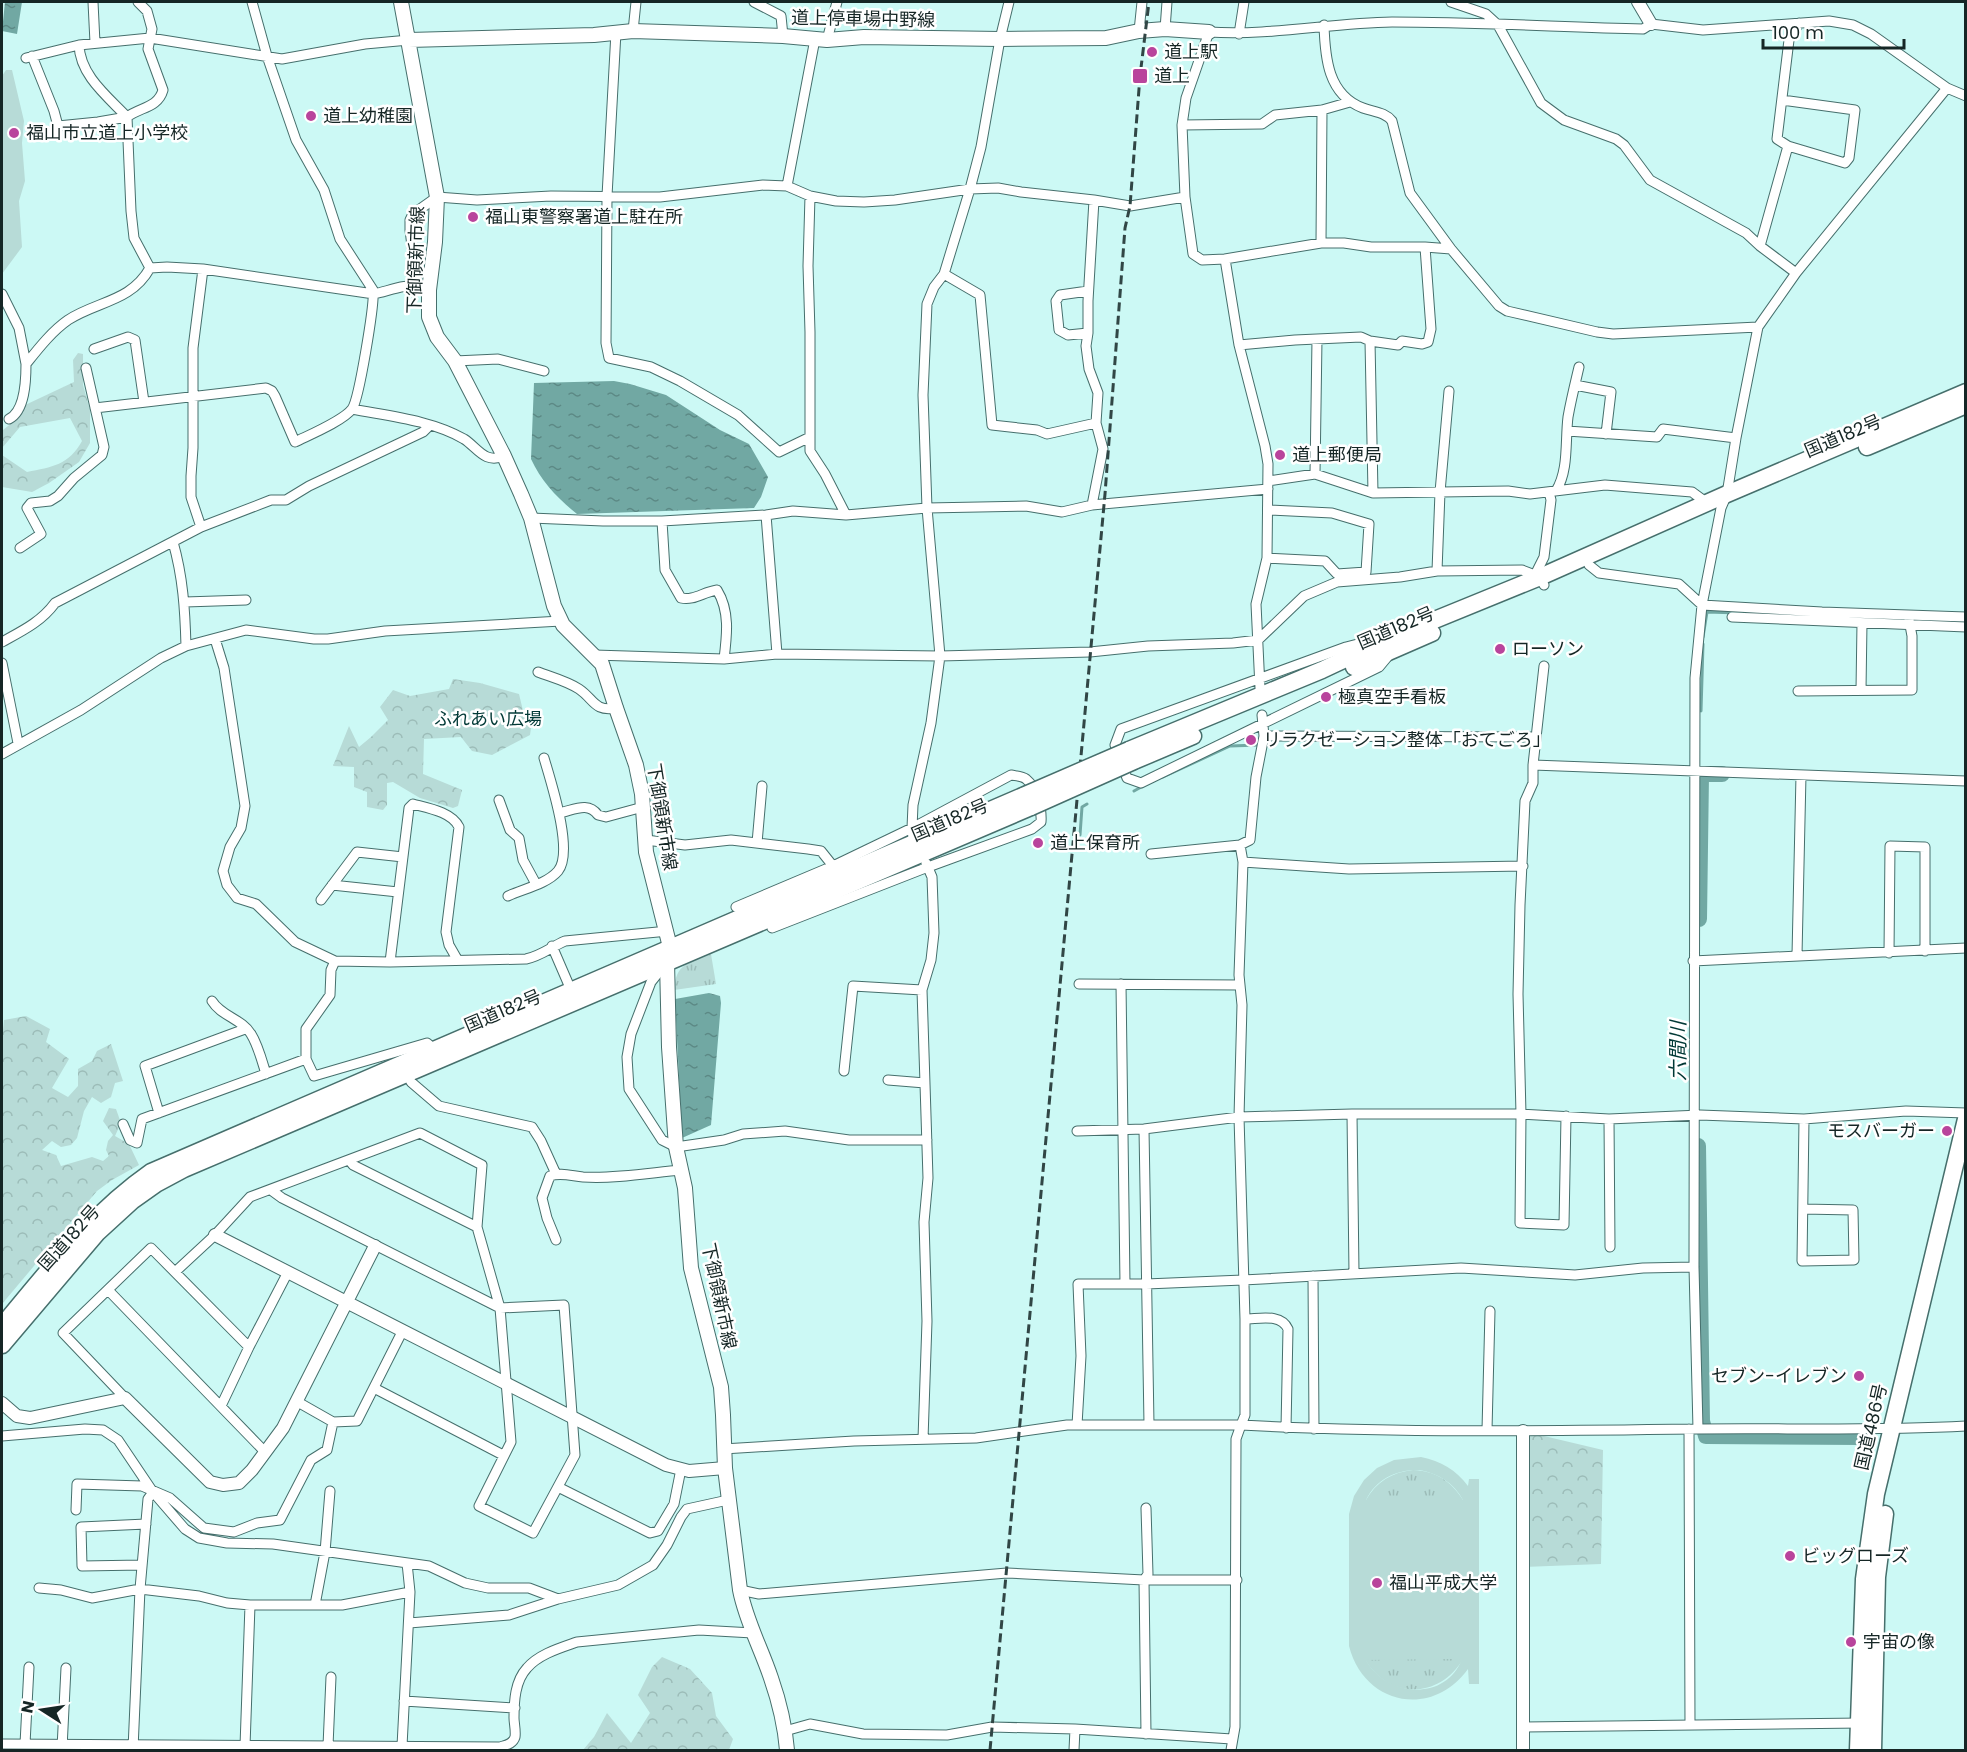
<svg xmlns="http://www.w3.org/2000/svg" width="1967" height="1752" font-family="Poppins,'Noto Sans JP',sans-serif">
	<defs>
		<pattern id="grass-tufts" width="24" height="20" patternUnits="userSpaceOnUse" patternTransform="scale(1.5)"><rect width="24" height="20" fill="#b7dbd7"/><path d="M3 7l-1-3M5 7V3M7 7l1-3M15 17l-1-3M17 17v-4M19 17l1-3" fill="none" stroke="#9cbcb8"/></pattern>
		<pattern id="forest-crowns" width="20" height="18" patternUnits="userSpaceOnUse" patternTransform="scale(1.5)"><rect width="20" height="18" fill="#b7dbd7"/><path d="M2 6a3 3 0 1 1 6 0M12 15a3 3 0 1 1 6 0" fill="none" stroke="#9cbcb8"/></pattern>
		<pattern id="water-ripples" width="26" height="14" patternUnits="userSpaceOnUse" patternTransform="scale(1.5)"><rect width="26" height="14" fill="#71a8a3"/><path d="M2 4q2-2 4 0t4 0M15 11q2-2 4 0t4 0" fill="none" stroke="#5c8985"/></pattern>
	</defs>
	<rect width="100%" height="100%" fill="#ccf9f5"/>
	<path fill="url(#grass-tufts)" d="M 711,954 L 716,984 L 674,990 C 676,962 689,964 711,954 Z
		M 1413,1470 C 1436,1471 1451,1481 1463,1500 L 1366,1500 C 1376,1482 1392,1472 1413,1470 Z
		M 1365,1659 L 1463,1659 C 1440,1699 1388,1700 1365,1659 Z"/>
	<path fill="url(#forest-crowns)" d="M 78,353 L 83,354 L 83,385 L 90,410 L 90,443 L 79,462 L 49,483 L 32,492 L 2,487 L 2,455 L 27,472 C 52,467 69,465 82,441 L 70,418 L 20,427 L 2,448 L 2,428 L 3,430 L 13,422 L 23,406 L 74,382 L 73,360 Z
		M 453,679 L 480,683 L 519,694 L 525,719 L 532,721 L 530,735 L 492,755 L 472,751 L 461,737 L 424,739 L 423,774 L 462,790 L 458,806 L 453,808 L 420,798 L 393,782 L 387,783 L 387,805 L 383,810 L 367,807 L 367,792 L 354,787 L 354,767 L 333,766 L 349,726 L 359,747 L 371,737 L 388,720 L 380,707 L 393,690 L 410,696 L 449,689 Z
		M 26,1016 L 50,1029 L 46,1042 L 69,1059 L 52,1088 L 68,1097 L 78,1086 L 78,1069 L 92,1061 L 97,1051 L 111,1044 L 123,1081 L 115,1083 L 111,1097 L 101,1103 L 92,1097 L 84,1111 L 77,1138 L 71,1145 L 61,1147 L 52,1141 L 42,1150 L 56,1155 L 61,1166 L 92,1157 L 103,1161 L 109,1156 L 106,1150 L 108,1141 L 113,1135 L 103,1121 L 109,1108 L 116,1109 L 121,1123 L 115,1136 L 129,1144 L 139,1165 L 112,1180 L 97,1191 L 2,1304 L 2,1039 L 4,1020 Z
		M 1523,1431 L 1603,1450 L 1601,1564 L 1523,1567 Z
		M 662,1657 L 690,1669 L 712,1693 L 716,1716 L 733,1739 L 729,1750 L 583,1750 L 594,1737 L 607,1713 L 631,1743 L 650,1713 L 638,1695 L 652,1667 Z"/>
	<path fill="#b7dbd7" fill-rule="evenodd" d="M 6,70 L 12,70 L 24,121 L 22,143 L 25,181 L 19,201 L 22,247 L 2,274 L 2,76 Z
		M 1421,1457 C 1441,1461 1456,1470 1468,1486 L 1469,1479 L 1479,1479 L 1479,1684 L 1469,1684 L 1468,1669 C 1432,1719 1364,1705 1349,1646 L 1349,1514 L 1354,1496 L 1364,1480 L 1377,1468 L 1394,1460 ZM 1420,1470 C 1439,1474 1454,1483 1463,1500 L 1366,1500 C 1376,1479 1397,1469 1420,1470 ZM 1462,1659 C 1446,1702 1386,1697 1366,1660 Z"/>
	<path fill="url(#water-ripples)" d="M 5,2 L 22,2 L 17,34 L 2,31 Z
		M 614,381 L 630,384 L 666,395 L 720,430 L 749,444 L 768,477 L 761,497 L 754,508 L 577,514 C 558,499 541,481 531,459 L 534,383 Z
		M 709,993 L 720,996 L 721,1003 L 711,1125 L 682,1138 L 675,999 Z"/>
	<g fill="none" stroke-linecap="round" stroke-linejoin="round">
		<path stroke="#71a8a3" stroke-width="3" d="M 1703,637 L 1707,612 L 1771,614
			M 1701,711 L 1703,644
			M 1163,777 L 1230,746 L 1259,745
			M 1134,791 L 1143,786
			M 1080,835 L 1082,807 L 1087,804"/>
		<path stroke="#71a8a3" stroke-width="16" d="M 1699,919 L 1701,775 L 1702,774 L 1722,774
			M 1698,1146 L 1702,1421 L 1706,1436 L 1861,1437"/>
		<defs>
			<path id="minor" d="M 93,2 L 95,43
				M 138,2 L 147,11 L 152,29 L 148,49 L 163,90 C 158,108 140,107 127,117 L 131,211 L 134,238 L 150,268
				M 754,2 L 781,16 L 783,36
				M 1451,2 L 1486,14 L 1498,25 L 1541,103 L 1564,120 L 1616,139 L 1624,145 L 1650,180 L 1746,233 L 1760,246 L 1796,273
				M 1324,25 C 1325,58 1328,95 1363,108 C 1374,112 1385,112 1392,121 L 1410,193 L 1451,249 L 1499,306 L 1507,311 L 1597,332 L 1613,334 L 1758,327
				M 1165,29 L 1167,2
				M 633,31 L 636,2
				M 1139,31 L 1142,2
				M 616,32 L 607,196 L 606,343 L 609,358 L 651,367 L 680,381 L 738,415 L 779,452 L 810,437
				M 1239,34 L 1244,2
				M 827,40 L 837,2
				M 79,45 C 80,75 107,96 127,117
				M 32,56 L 54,111 L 58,126 L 98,122 L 127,117
				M 26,58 L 79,45 L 150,38 L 282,59 L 365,44 L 409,40
				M 1782,100 L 1855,110 L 1849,158 L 1845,163 L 1788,146
				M 1182,125 L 1262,124 L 1275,115 L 1322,110 L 1350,102
				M 787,186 L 815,39
				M 810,196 L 808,266 L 810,332 L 810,451 L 825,474 L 846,515
				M 1321,243 L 1322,110
				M 1760,246 L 1788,146 L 1777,139 L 1789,40 L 1799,23
				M 1225,259 L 1321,243 L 1344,243 L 1371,247 L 1425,247 L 1451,249
				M 150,268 L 167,267 L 203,269 L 374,294 C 389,291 406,283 421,287
				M 944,274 L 980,295 L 992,425 L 1037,430 L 1047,434 L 1096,423
				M 417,286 L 410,230 L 410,220 L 413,214 L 437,197 L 477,200 L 551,196 L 660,197 L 763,185 L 787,186 L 810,196 L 836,201 L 864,202 L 895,200 L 970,189 L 998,188 L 1021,192 L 1094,200 L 1130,206 L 1185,197
				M 2,294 L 19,328 L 26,364 C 38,349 52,331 68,320 C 97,301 131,302 150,268
				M 1088,333 L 1068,335 L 1059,330 L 1056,301 L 1060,295 L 1088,291
				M 1370,341 L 1373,493
				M 1239,345 L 1295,340 L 1361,337 L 1370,341 L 1398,345 L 1402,341 L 1422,344 L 1428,342 L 1431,329 L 1425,247
				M 94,349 L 128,337 L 135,340 L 144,402
				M 455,361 L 498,359 L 544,371
				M 1575,385 L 1611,392 L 1606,434
				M 95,408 L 266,388 L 272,391 L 275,396 L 295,442 C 309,435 343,421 352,409 C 359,400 375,302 373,290 L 340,239 L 324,190 L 296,140 L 267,56 L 252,2
				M 352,409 C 388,416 431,420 464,439 C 478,448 484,464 504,456
				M 9,419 C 25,411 26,381 26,364
				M 1567,431 L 1657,437 L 1663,429 L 1736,438
				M 1315,474 L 1317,339
				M 1268,481 L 1315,474 L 1373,493 L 1508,491 L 1530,494 L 1605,485 L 1692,492 L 1707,503
				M 1556,491 C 1569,470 1565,441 1568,417 C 1571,400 1575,384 1579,367
				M 1092,505 L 1103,449 L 1096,423 L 1098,393 L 1089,369 L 1086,346 L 1088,333 L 1088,301 L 1094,200
				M 766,515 L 777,654
				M 531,518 L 603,521 L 662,521 L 766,515 L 793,511 L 846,515 L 927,508 L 1026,506 L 1062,512 L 1092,505 L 1268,489
				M 662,521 L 665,570 L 681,598 C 694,601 703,592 717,590 C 730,611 727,635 724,659
				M 201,527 L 191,497 L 191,476 L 193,448 L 193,348 L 203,269
				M 173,542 C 183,577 185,610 186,646
				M 20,548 L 41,534 L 27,508 L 31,503 L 50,501 L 58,496 L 74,478 L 102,455 L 104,447 L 86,368
				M 1267,558 L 1325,561 L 1337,574 L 1366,572 L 1369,524 L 1332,513 L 1268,510
				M 1589,565 L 1599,573 L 1679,584 L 1702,605 L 1822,612 L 1966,617
				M 1437,571 L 1440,492 L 1449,391
				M 1535,575 L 1544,557 L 1551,500 L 1549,492
				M 185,602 L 246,600
				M 1732,617 L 1966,627
				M 215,639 L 224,668 L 245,806 L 241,828 L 230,847 L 223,871 L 227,885 L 237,898 L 256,904 L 295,942 L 335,961 L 390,962 L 526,959 C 541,956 551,947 565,941 L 668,931
				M 1373,640 L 1346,647 L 1121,729 L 1115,745 L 1127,778 L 1141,783 L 1379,667 L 1389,655
				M 2,642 C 22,631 41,622 55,603 L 201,527 L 271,500 L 286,500 L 309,486 L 423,432 L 429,426
				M 594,655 L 724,659 L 777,654 L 940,656 L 1090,652 L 1148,646 L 1233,643 L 1258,640 L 1304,596 L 1337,582 L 1400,577 L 1437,571 L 1522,570 L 1540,577 L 1544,585
				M 2,663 L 18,743
				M 1544,666 L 1533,765 L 1533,783 L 1525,801 L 1520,905 L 1518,994 L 1521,1114 L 1520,1223 L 1564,1225 L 1566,1116
				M 538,672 C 551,677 567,681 579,689 C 594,699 594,712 616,708
				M 1260,688 L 1256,604 L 1267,558 L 1268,464 L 1265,446 L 1239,345 L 1225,259 L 1202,260 L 1193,254 L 1185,197 L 1182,125 L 1186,98 L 1209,32 C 1270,36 1330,23 1392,22 C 1475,22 1560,27 1643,29 L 1651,24 L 1703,30 L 1829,21 L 1853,25 L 1871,34 L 1947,88 L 1966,96
				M 1861,690 L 1862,623
				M 1798,691 L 1912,690 L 1912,636 L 1909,620
				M 1264,736 L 1536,737
				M 2,754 L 81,710 L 161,658 L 186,646 L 246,630 L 314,639 L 328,639 L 385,631 L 561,621
				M 1533,765 L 1966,781
				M 499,800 L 510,830 L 519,838 L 523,860 L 536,884
				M 559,813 C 574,810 588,801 598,815 L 606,817 L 643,807
				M 913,838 L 912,828 L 913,805 L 931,723 L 940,656 L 927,508 L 923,395 L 927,304 L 934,287 L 944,274 L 970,189 L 981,147 L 1000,39 L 1009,2
				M 646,840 L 685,845 L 731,840 L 808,849 L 821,851 L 833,866
				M 757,843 L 762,786
				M 1151,854 L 1240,845 L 1250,840 L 1256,777 L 1264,736 L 1262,715
				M 1243,862 L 1349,869 L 1523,866
				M 332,885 L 398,892
				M 508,896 C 523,889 547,884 558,871 C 574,852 551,782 544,758
				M 321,900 L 357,852 L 403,857
				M 736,907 L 833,866 L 912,828 L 1011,775 C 1016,776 1022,776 1026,779 C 1037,788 1042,809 1041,822 L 1032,829 L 928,867 L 772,928
				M 552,946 L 571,990
				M 1889,953 L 1890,846 L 1925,847 L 1925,951
				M 1797,955 L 1801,775
				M 1693,961 L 1966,948
				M 390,962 L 409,808 L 413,804 C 428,808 452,812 459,827 L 446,932 L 449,945 L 457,959
				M 663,967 L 651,982 L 631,1034 L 627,1057 L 629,1089 L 662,1140 L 676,1147 L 724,1140 L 743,1134 L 785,1131 L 849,1140 L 927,1140
				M 1079,984 L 1240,985
				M 1121,984 L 1125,1284
				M 212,1001 C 221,1016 242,1019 251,1034 C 258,1045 262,1061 266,1074
				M 306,1059 L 306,1029 L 330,995 L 331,970 L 335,961
				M 844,1071 L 853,986 L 922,990
				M 407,1073 L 411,1082 L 439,1106 L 532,1127 L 541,1141 L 556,1174
				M 888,1080 L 925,1083
				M 159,1113 L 145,1066 L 245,1029
				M 1352,1114 L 1354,1273
				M 1609,1119 L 1610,1247
				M 123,1124 L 130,1140 L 137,1143 L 142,1119 L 306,1059 L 314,1076 L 427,1043 L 434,1049 L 436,1052
				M 1144,1129 L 1149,1424
				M 1077,1131 L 1144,1129 L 1239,1117 L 1352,1114 L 1521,1114 L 1609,1119 L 1700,1115 L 1804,1119 L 1906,1111 L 1966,1113
				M 349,1160 L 353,1165 L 477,1227
				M 1803,1209 L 1853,1210 L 1854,1260 L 1802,1261 L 1804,1119
				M 556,1240 L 547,1218 L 542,1198 L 550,1176 C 560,1172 572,1176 583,1177 C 615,1179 649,1173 681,1170
				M 175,1272 L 215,1235 L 250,1197 L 420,1133 L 482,1165 L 477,1227 L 500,1308 L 511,1442 L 479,1506 L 533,1533 L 575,1455 L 564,1305 L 500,1308 L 282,1198 L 271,1190
				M 1313,1276 L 1314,1429
				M 108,1290 L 265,1452
				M 1245,1319 C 1259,1319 1281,1313 1288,1329 L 1286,1428
				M 374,1388 L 503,1455
				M 125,1398 L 63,1333 L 151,1248 L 249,1347
				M 296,1401 L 333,1422 L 357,1421 L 403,1330
				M 221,1406 L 249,1347 L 288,1272
				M 1077,1425 L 1081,1356 L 1078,1284 L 1146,1284 L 1243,1280 L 1461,1268 L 1575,1275 L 1643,1268 L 1694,1267
				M 1689,1429 L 1690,1725
				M 1698,1429 L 1694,1267 L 1695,678 L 1702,605 L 1721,508 L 1727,494 L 1736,438 L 1758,327 L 1796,273 L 1947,88
				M 1487,1430 L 1490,1311
				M 2,1436 L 85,1429 L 103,1430 L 118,1440 L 153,1492 L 185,1529 L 199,1538 L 227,1543 L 273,1544 L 429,1566 L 465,1583 L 488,1588 L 529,1588 L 558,1599 L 618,1585 L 653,1565 L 667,1545 L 681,1517 L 687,1509 L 728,1500
				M 923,1439 L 927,1321 L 924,1222 L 928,1178 L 922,990 L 931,960 L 934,933 L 932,877 L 926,863
				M 723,1449 L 854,1441 L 976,1438 L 1067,1425 L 1241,1425 L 1245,1415 L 1245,1319 L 1239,1117 L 1242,1005 L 1239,975 L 1243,862 L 1240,845
				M 558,1487 L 650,1533 L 658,1531 L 674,1504 L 681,1469
				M 76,1510 L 77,1484 L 142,1486 L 170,1498 L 204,1528 L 234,1532 L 257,1523 L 280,1520 L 311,1460 L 327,1450 L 333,1422
				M 142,1565 L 82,1566 L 81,1527 L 146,1524
				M 39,1588 L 61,1590 L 92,1598 L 140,1589 L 199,1596 L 227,1603 L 250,1605 L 342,1605 L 410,1592
				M 740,1590 L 759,1594 L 1007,1573 L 1144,1580 L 1237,1580
				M 315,1605 L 325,1552 L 330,1491
				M 409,1623 L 509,1615 L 558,1599
				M 404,1701 L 515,1708
				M 1523,1727 L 1862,1723
				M 785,1731 L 810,1724 L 863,1734 L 947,1735 L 992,1727 L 1075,1729 L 1232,1739
				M 1146,1734 L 1144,1580 L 1148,1574 L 1146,1508
				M 2,1744 L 500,1747 C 506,1745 513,1744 515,1737 C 516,1731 514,1723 514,1718 C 514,1701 515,1681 527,1668 C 539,1654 560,1648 577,1642 L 699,1630 L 753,1633
				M 25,1744 L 29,1667
				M 245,1746 L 250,1605
				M 328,1746 L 331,1677
				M 402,1746 L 410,1592 L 407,1563
				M 62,1748 L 66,1668
				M 133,1749 L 140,1589 L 148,1499 L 153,1492
				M 1074,1750 L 1075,1729
				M 1231,1750 L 1235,1727 L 1236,1439 L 1241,1425 C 1393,1433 1546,1431 1698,1429 C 1787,1428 1877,1431 1966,1426"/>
			<path id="tertiary" d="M 1638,2 L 1651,24
				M 215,1235 L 666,1465 L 689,1471 L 725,1468
				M 2,1403 L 17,1416 L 30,1418 L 125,1398 L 210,1482 L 223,1485 L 239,1483 L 252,1470 L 283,1428 L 375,1246
				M 1523,1431 L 1523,1750"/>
			<path id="secondary" d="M 401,2 L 437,197 L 435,242 L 429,290 L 429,317 L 437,337 L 455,361 L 504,456 L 521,494 L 531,518 L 554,606 L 563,625 L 602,664 L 616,708 L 636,765 L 642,794 L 646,852 L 670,947 L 667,962 L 669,1047 L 676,1147 L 685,1188 L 691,1268 L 721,1387 L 723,1415 L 725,1468 L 740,1590 C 746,1621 761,1648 771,1678 C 779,1701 785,1726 787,1750
				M 409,40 L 594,35 L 633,31 L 783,36 L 827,40 L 864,37 L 1000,39 L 1106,38 L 1139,31 L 1165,29 L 1209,32"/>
			<path id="trunk" d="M 1867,447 L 1966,405
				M 1354,667 L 1432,633
				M 1129,750 L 1322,670 L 1388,639 L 1540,577 L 1727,494 L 1966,392
				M 1134,761 L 1193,736
				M 2,1326 C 48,1271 92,1213 151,1172 L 1025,795
				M 2,1345 L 97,1233 L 132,1201 L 156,1184 L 184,1169 L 1031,807
				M 1858,1750 L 1864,1579 L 1876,1494 L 1966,1119
				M 1873,1750 L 1877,1577 L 1885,1514"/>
		</defs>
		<use href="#minor" stroke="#466f6c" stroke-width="11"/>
		<use href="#tertiary" stroke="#466f6c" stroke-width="14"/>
		<use href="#secondary" stroke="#466f6c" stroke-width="16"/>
		<use href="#trunk" stroke="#466f6c" stroke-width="19"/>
		<use href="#minor" stroke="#fff" stroke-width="9"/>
		<use href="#tertiary" stroke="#fff" stroke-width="12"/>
		<use href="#secondary" stroke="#fff" stroke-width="14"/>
		<use href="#trunk" stroke="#fff" stroke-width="16"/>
		<path stroke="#314645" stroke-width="3" stroke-dasharray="9 4.5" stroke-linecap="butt" d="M 990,1750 L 1105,494 L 1125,228 L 1130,206 L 1140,76 L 1149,2"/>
		<defs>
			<path id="trunk-bridge" d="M 1025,795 L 1129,750
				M 1031,807 L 1134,761"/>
		</defs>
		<use href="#trunk-bridge" stroke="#466f6c" stroke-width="19" stroke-linecap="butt"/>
		<use href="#trunk-bridge" stroke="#fff" stroke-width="16"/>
	</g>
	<g fill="#b9449c" stroke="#fff" stroke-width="2">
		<circle cx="1152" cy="52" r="6"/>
		<rect x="1132" y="68" width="16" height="16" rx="3"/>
		<circle cx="311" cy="116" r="6"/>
		<circle cx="14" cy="133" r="6"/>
		<circle cx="473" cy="217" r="6"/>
		<circle cx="1280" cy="455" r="6"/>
		<circle cx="1500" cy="649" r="6"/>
		<circle cx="1326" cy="697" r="6"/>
		<circle cx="1251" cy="740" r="6"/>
		<circle cx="1038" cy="843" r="6"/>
		<circle cx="1947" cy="1131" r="6"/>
		<circle cx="1859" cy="1376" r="6"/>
		<circle cx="1790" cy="1556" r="6"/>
		<circle cx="1377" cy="1583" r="6"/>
		<circle cx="1851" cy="1642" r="6"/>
	</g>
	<g text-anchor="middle" stroke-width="5" stroke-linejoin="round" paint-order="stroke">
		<g font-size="18" fill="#152625" stroke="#fff">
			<text transform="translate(863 19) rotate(1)" y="6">道上停車場中野線</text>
			<text transform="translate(416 260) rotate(-88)" y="6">下御領新市線</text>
			<text transform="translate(1843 436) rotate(-23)" y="6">国道182号</text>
			<text transform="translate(1396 628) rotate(-23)" y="6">国道182号</text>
			<text transform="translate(662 817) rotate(81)" y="6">下御領新市線</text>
			<text transform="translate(950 820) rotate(-23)" y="6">国道182号</text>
			<text transform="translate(503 1011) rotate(-23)" y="6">国道182号</text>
			<text transform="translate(69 1238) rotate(-48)" y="6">国道182号</text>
			<text transform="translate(719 1296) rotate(78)" y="6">下御領新市線</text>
			<text transform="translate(1871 1427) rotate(-77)" y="6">国道486号</text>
		</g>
		<g font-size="18" fill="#152625" stroke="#fff" text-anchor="start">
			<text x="1164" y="58">道上駅</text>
			<text x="1154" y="82">道上</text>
			<text x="323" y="122">道上幼稚園</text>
			<text x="26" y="139">福山市立道上小学校</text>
			<text x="485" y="223">福山東警察署道上駐在所</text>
			<text x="1292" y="461">道上郵便局</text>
			<text x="1512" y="655">ローソン</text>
			<text x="1338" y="703">極真空手看板</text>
			<text x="1263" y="746">リラクゼーション整体「おてごろ」</text>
			<text x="1050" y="849">道上保育所</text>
			<text x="1935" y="1137" text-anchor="end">モスバーガー</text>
			<text x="1847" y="1382" text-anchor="end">セブン-イレブン</text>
			<text x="1802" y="1562">ビッグローズ</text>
			<text x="1389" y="1589">福山平成大学</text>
			<text x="1863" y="1648">宇宙の像</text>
		</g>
		<g font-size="18" fill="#013936" stroke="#fff">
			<text x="488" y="725">ふれあい広場</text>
		</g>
		<g font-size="20" font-style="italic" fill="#003835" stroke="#fff">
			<text transform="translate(1678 1051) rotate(-90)" y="7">六間川</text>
		</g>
	</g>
	<rect width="1967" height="1752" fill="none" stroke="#152625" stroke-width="6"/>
	<g transform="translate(42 1710) rotate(282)" stroke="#ffffff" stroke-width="4.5" paint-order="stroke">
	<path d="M0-4.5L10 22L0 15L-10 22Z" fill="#152625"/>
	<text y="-9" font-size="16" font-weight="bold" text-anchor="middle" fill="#152625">N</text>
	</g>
	<path d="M1763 39v9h141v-9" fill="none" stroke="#152625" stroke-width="3"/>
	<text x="1772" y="39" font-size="18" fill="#152625" stroke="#ffffff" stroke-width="4.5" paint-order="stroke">100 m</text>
</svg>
